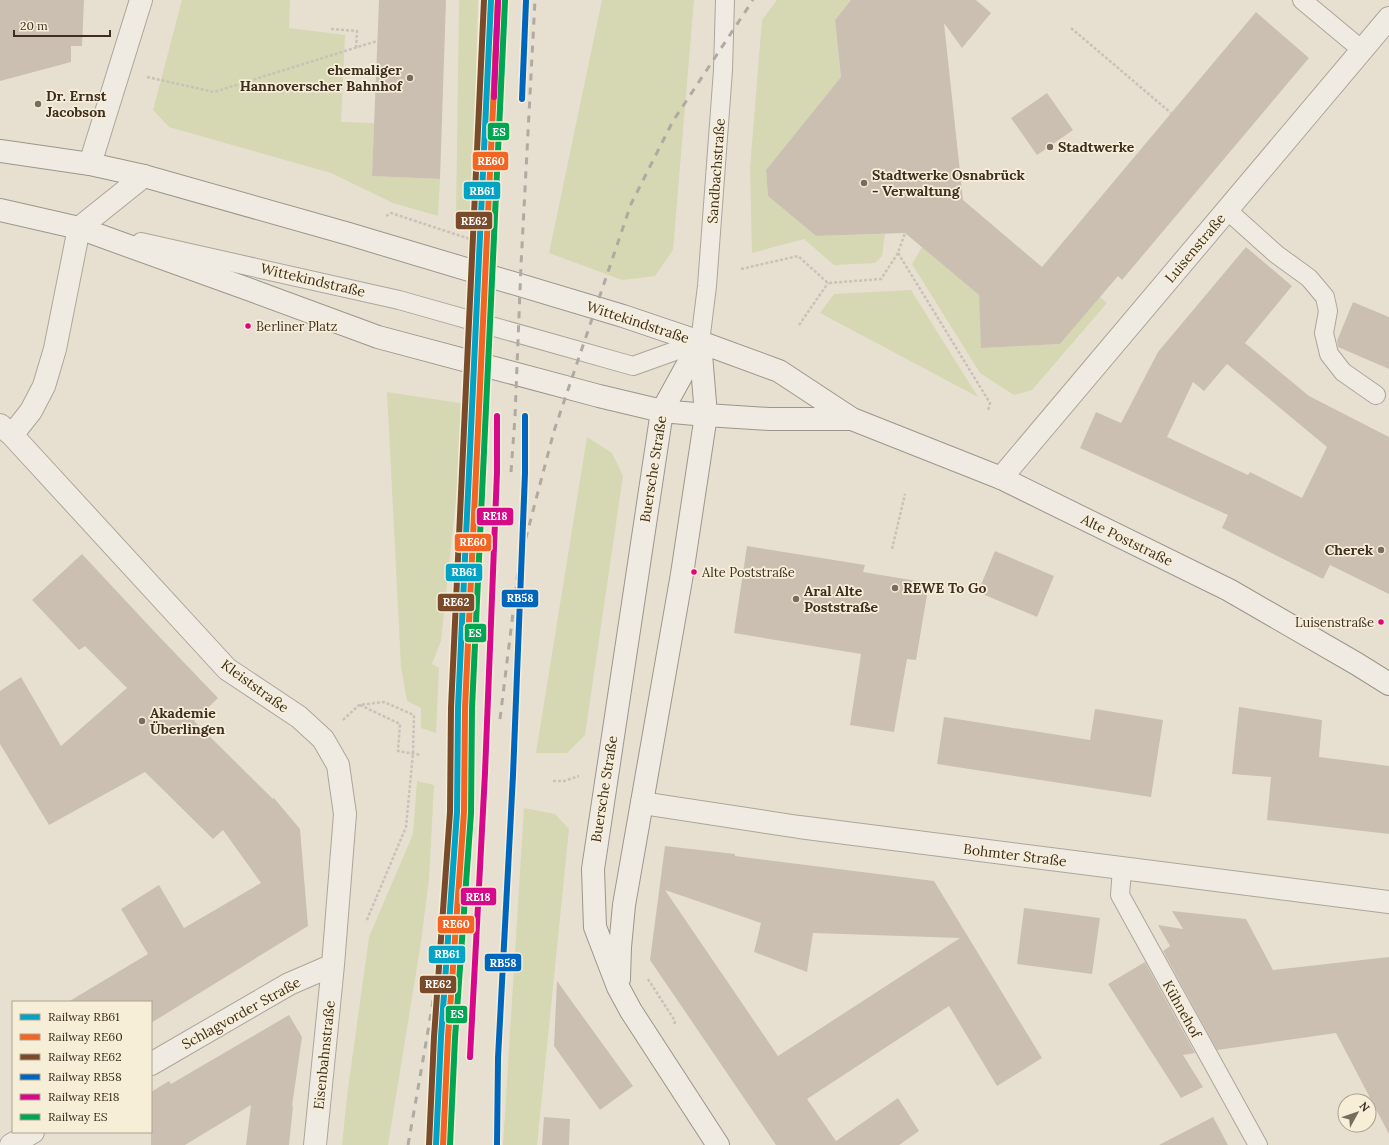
<svg xmlns="http://www.w3.org/2000/svg" width="1389" height="1145" font-family="Lora,serif">
	<rect width="100%" height="100%" fill="#e7e0d1"/>
	<path fill="#d6d7b3" d="M 182,0 L 290,0 L 289,28 L 345,35 L 341,122 L 374,123 L 372,176 L 440,179 L 438,216 L 393,203 L 331,173 L 169,127 L 153,110 Z
		M 459,0 L 478,0 L 472,226 L 456,221 Z
		M 602,0 L 694,0 L 673,250 L 655,276 L 622,280 L 549,253 Z
		M 777,0 L 851,0 L 835,20 L 841,77 L 766,170 L 768,196 L 816,236 L 885,234 L 882,256 L 875,263 L 834,265 L 804,239 L 752,253 L 750,168 L 762,20 Z
		M 922,247 L 979,295 L 982,348 L 1060,344 L 1100,297 L 1107,303 L 1032,390 L 1014,395 L 980,373 L 912,264 Z
		M 911,290 L 978,397 L 820,313 L 834,294 Z
		M 387,392 L 466,404 L 441,641 L 432,664 L 439,668 L 436,733 L 421,728 L 421,708 L 407,701 L 401,667 Z
		M 587,437 L 612,453 L 623,476 L 585,735 L 567,753 L 536,753 Z
		M 417,781 L 434,785 L 429,879 L 421,942 L 388,1145 L 342,1145 L 347,1096 L 369,937 L 413,834 Z
		M 524,808 L 555,814 L 569,829 L 537,1145 L 503,1145 Z"/>
	<path fill="#cbbfb2" fill-rule="evenodd" d="M 0,0 L 84,0 L 82,46 L 71,46 L 71,62 L 0,81 Z
		M 379,0 L 446,0 L 440,179 L 372,176 Z
		M 851,0 L 976,0 L 991,13 L 962,48 L 944,23 L 963,200 L 1042,267 L 1256,12 L 1309,58 L 1122,280 L 1118,276 L 1060,344 L 981,348 L 979,295 L 905,233 L 816,236 L 768,196 L 766,170 L 841,77 L 835,20 Z
		M 1047,93 L 1073,130 L 1037,155 L 1011,118 Z
		M 1246,247 L 1292,286 L 1245,343 L 1309,396 L 1389,437 L 1389,594 L 1330,565 L 1323,579 L 1222,528 L 1228,515 L 1080,448 L 1096,412 L 1121,423 L 1158,352 ZM 1227,364 L 1327,447 L 1302,498 L 1250,472 L 1248,475 L 1167,437 L 1193,382 L 1204,391 Z
		M 1353,302 L 1389,317 L 1389,369 L 1338,347 L 1337,341 Z
		M 747,546 L 865,565 L 863,572 L 929,583 L 916,660 L 907,659 L 894,732 L 850,725 L 861,654 L 734,633 Z
		M 995,551 L 1054,576 L 1037,617 L 978,592 Z
		M 82,554 L 151,628 L 218,698 L 194,721 L 273,799 L 274,798 L 300,829 L 308,926 L 151,1023 L 151,1002 L 68,1002 L 148,954 L 121,909 L 159,885 L 184,928 L 261,883 L 223,830 L 213,839 L 145,772 L 49,825 L 0,744 L 0,691 L 21,677 L 61,746 L 127,688 L 85,646 L 79,650 L 32,600 Z
		M 1239,707 L 1322,720 L 1319,757 L 1389,766 L 1389,834 L 1267,820 L 1271,777 L 1232,774 Z
		M 1095,709 L 1163,720 L 1151,797 L 937,764 L 944,717 L 1090,740 Z
		M 665,846 L 735,854 L 735,856 L 934,881 L 1042,1058 L 997,1086 L 949,1006 L 807,1099 L 836,1141 L 898,1098 L 919,1131 L 899,1145 L 776,1145 L 650,960 ZM 665,890 L 761,923 L 754,952 L 807,972 L 813,933 L 960,938 L 778,1056 Z
		M 1024,908 L 1100,918 L 1092,974 L 1017,964 Z
		M 1172,911 L 1246,919 L 1273,970 L 1389,957 L 1389,1134 L 1336,1033 L 1217,1050 L 1163,951 L 1170,946 L 1158,925 L 1183,929 Z
		M 1145,962 L 1195,1053 L 1183,1055 L 1203,1087 L 1181,1098 L 1108,984 Z
		M 557,981 L 633,1086 L 600,1110 L 554,1046 Z
		M 289,1015 L 302,1037 L 292,1106 L 293,1106 L 289,1145 L 246,1145 L 251,1105 L 185,1145 L 151,1145 L 151,1092 L 169,1081 L 171,1084 Z
		M 544,1117 L 570,1119 L 569,1145 L 542,1145 Z
		M 1213,1117 L 1228,1145 L 1159,1145 Z"/>
	<g fill="none" stroke-linecap="round" stroke-linejoin="round">
		<defs>
			<path id="service" d="M 1302,0 L 1362,50
				M 1227,210 L 1276,254 L 1309,278 L 1325,297 L 1328,311 L 1324,333 L 1329,354 L 1343,372 L 1376,395
				M 141,242 L 399,300 L 633,366 L 700,342 L 707,286 L 723,70 L 725,0
				M 1122,869 L 1120,895 L 1258,1145"/>
			<path id="minor" d="M 90,164 L 141,0
				M 0,425 L 12,435 L 227,669 L 299,717 L 323,739 L 338,765 L 345,814 L 333,965 L 315,1145
				M 12,435 L 31,411 L 44,386 L 55,349 L 79,228 L 144,176
				M 1001,478 L 1389,18
				M 642,803 L 799,827 L 1389,902
				M 151,1064 L 289,984 L 333,965
				M 11,1145 L 33,1132"/>
			<path id="secondary" d="M 0,151 L 90,164 L 144,176 L 349,234 L 623,316 L 700,342 L 779,371 L 852,419 L 1001,478 L 1229,590 L 1357,664 L 1389,684
				M 0,210 L 79,228 L 256,292 L 378,337 L 599,396 L 662,411 L 706,415 L 769,419 L 852,419
				M 700,342 L 662,411 L 593,869 L 595,927 L 618,987 L 631,1011 L 718,1145
				M 619,979 L 620,947 L 624,905 L 682,574 L 706,415 L 700,342"/>
		</defs>
		<use href="#service" stroke="#ada599" stroke-width="20"/>
		<use href="#minor" stroke="#ada599" stroke-width="24"/>
		<use href="#secondary" stroke="#9c958a" stroke-width="24"/>
		<path stroke="#c8c2b9" stroke-width="2.5" stroke-dasharray="3 2" stroke-linecap="butt" d="M 1071,28 L 1171,113
			M 331,29 L 357,31 L 356,48
			M 147,77 L 214,92 L 377,41
			M 386,216 L 391,213 L 476,241
			M 898,253 L 990,403 L 988,411
			M 741,269 L 798,256 L 828,283 L 881,279 L 898,253 L 905,233
			M 799,325 L 828,283
			M 892,549 L 905,494
			M 360,705 L 400,724 L 398,751 L 421,755
			M 343,720 L 359,705 L 384,702 L 414,715 L 413,753 L 406,827 L 366,922
			M 553,781 L 564,781 L 579,776
			M 648,979 L 675,1021 L 674,1026"/>
		<use href="#service" stroke="#efebe3" stroke-width="18"/>
		<use href="#minor" stroke="#efebe3" stroke-width="22"/>
		<use href="#secondary" stroke="#efebe3" stroke-width="22"/>
		<path stroke="#afaaa2" stroke-width="3" stroke-dasharray="7 7" stroke-linecap="butt" d="M 511,472 L 515,417 L 521,265 L 535,0
			M 500,719 L 519,564 L 554,431 L 631,204 L 673,121 L 753,0
			M 408,1145 C 427,1037 447,930 456,822"/>
		<defs>
			<path id="rail-1" d="M 436,1145 L 441,1037 L 457,812 L 458,708 L 491,0"/>
			<path id="rail-2" d="M 443,1145 L 448,1037 L 464,812 L 465,708 L 498,0"/>
			<path id="rail-3" d="M 429,1145 L 434,1037 L 450,812 L 451,708 L 484,0"/>
			<path id="rail-4" d="M 522,99 L 526,1
				M 497,1145 L 498,1058 L 513,775 L 525,473 L 525,416"/>
			<path id="rail-5" d="M 494,97 L 498,0
				M 470,1057 L 485,773 L 497,472 L 497,416"/>
			<path id="rail-6" d="M 450,1145 L 455,1038 L 471,813 L 472,708 L 505,1"/>
		</defs>
		<use href="#rail-1" stroke="#f7eed8" stroke-width="9"/>
		<use href="#rail-2" stroke="#f7eed8" stroke-width="9"/>
		<use href="#rail-3" stroke="#f7eed8" stroke-width="9"/>
		<use href="#rail-4" stroke="#f7eed8" stroke-width="9"/>
		<use href="#rail-5" stroke="#f7eed8" stroke-width="9"/>
		<use href="#rail-6" stroke="#f7eed8" stroke-width="9"/>
		<use href="#rail-1" stroke="#03a3c5" stroke-width="6"/>
		<use href="#rail-2" stroke="#f26522" stroke-width="6"/>
		<use href="#rail-3" stroke="#7a4b2a" stroke-width="6"/>
		<use href="#rail-4" stroke="#0065bd" stroke-width="6"/>
		<use href="#rail-5" stroke="#d7098b" stroke-width="6"/>
		<use href="#rail-6" stroke="#00a651" stroke-width="6"/>
	</g>
	<g fill="#786c5e" stroke="#f7eed8" stroke-width="1.5">
		<circle cx="410" cy="78" r="4"/>
		<circle cx="38" cy="104" r="4"/>
		<circle cx="1050" cy="147" r="4"/>
		<circle cx="864" cy="183" r="4"/>
		<circle cx="1381" cy="550" r="4"/>
		<circle cx="895" cy="588" r="4"/>
		<circle cx="796" cy="599" r="4"/>
		<circle cx="142" cy="721" r="4"/>
	</g>
	<g fill="#e5007d" stroke="#f7eed8" stroke-width="1.5">
		<circle cx="248" cy="326" r="3.5"/>
		<circle cx="694" cy="572" r="3.5"/>
		<circle cx="1381" cy="622" r="3.5"/>
	</g>
	<g text-anchor="middle" stroke-width="3.5" stroke-linejoin="round" paint-order="stroke">
		<g font-size="13" fill="#3d2e20" stroke="#f7eed8" text-anchor="start">
			<text x="256" y="331">Berliner Platz</text>
			<text x="702" y="577">Alte Poststraße</text>
			<text x="1374" y="627" text-anchor="end">Luisenstraße</text>
		</g>
		<g font-size="14" font-weight="bold" fill="#3d2e20" stroke="#f7eed8" text-anchor="start">
			<text x="402" y="75" text-anchor="end">ehemaliger<tspan x="402" dy="16">Hannoverscher Bahnhof</tspan></text>
			<text x="46" y="101">Dr. Ernst<tspan x="46" dy="16">Jacobson</tspan></text>
			<text x="1058" y="152">Stadtwerke</text>
			<text x="872" y="180">Stadtwerke Osnabrück<tspan x="872" dy="16">- Verwaltung</tspan></text>
			<text x="1373" y="555" text-anchor="end">Cherek</text>
			<text x="903" y="593">REWE To Go</text>
			<text x="804" y="596">Aral Alte<tspan x="804" dy="16">Poststraße</tspan></text>
			<text x="150" y="718">Akademie<tspan x="150" dy="16">Überlingen</tspan></text>
		</g>
		<g font-size="14" fill="#3d2e20" stroke="#f7eed8">
			<text transform="translate(716 171) rotate(-86)" y="5">Sandbachstraße</text>
			<text transform="translate(1195 248) rotate(-50)" y="5">Luisenstraße</text>
			<text transform="translate(313 280) rotate(13)" y="5">Wittekindstraße</text>
			<text transform="translate(638 322) rotate(18)" y="5">Wittekindstraße</text>
			<text transform="translate(653 469) rotate(-81)" y="5">Buersche Straße</text>
			<text transform="translate(1127 540) rotate(26)" y="5">Alte Poststraße</text>
			<text transform="translate(255 686) rotate(36)" y="5">Kleiststraße</text>
			<text transform="translate(604 789) rotate(-81)" y="5">Buersche Straße</text>
			<text transform="translate(1015 855) rotate(7)" y="5">Bohmter Straße</text>
			<text transform="translate(1182 1009) rotate(61)" y="5">Kühnehof</text>
			<text transform="translate(241 1013) rotate(-29)" y="5">Schlagvorder Straße</text>
			<text transform="translate(324 1055) rotate(-84)" y="5">Eisenbahnstraße</text>
		</g>
	</g>
	<g stroke="#f7eed8" stroke-width="1.5">
		<rect x="487" y="122" width="23" height="19" rx="4" fill="#00a651"/>
		<rect x="472" y="151" width="37" height="20" rx="4" fill="#f26522"/>
		<rect x="463" y="181" width="38" height="19" rx="4" fill="#03a3c5"/>
		<rect x="455" y="211" width="38" height="19" rx="4" fill="#7a4b2a"/>
		<rect x="476" y="507" width="38" height="19" rx="4" fill="#d7098b"/>
		<rect x="454" y="533" width="38" height="19" rx="4" fill="#f26522"/>
		<rect x="445" y="563" width="38" height="19" rx="4" fill="#03a3c5"/>
		<rect x="501" y="589" width="38" height="19" rx="4" fill="#0065bd"/>
		<rect x="437" y="593" width="38" height="19" rx="4" fill="#7a4b2a"/>
		<rect x="464" y="623" width="23" height="20" rx="4" fill="#00a651"/>
		<rect x="460" y="887" width="37" height="19" rx="4" fill="#d7098b"/>
		<rect x="437" y="915" width="38" height="19" rx="4" fill="#f26522"/>
		<rect x="428" y="945" width="38" height="19" rx="4" fill="#03a3c5"/>
		<rect x="484" y="953" width="38" height="19" rx="4" fill="#0065bd"/>
		<rect x="419" y="975" width="38" height="19" rx="4" fill="#7a4b2a"/>
		<rect x="445" y="1005" width="23" height="19" rx="4" fill="#00a651"/>
	</g>
	<g font-size="11" text-anchor="middle" font-weight="bold" fill="#fff">
		<text x="499" y="136">ES</text>
		<text x="491" y="165">RE60</text>
		<text x="482" y="195">RB61</text>
		<text x="474" y="225">RE62</text>
		<text x="495" y="520">RE18</text>
		<text x="473" y="546">RE60</text>
		<text x="464" y="576">RB61</text>
		<text x="520" y="602">RB58</text>
		<text x="456" y="606">RE62</text>
		<text x="475" y="637">ES</text>
		<text x="478" y="901">RE18</text>
		<text x="456" y="928">RE60</text>
		<text x="447" y="958">RB61</text>
		<text x="503" y="967">RB58</text>
		<text x="438" y="988">RE62</text>
		<text x="457" y="1018">ES</text>
	</g>
	<rect x="12" y="1001" width="140" height="132" fill="#f7eed8" stroke="#ada18e"/>
	<rect x="20" y="1014" width="20" height="6" fill="#03a3c5" stroke="#ada18e"/>
	<text x="48" y="1021" font-size="12" fill="#3d2e20">Railway RB61</text>
	<rect x="20" y="1034" width="20" height="6" fill="#f26522" stroke="#ada18e"/>
	<text x="48" y="1041" font-size="12" fill="#3d2e20">Railway RE60</text>
	<rect x="20" y="1054" width="20" height="6" fill="#7a4b2a" stroke="#ada18e"/>
	<text x="48" y="1061" font-size="12" fill="#3d2e20">Railway RE62</text>
	<rect x="20" y="1074" width="20" height="6" fill="#0065bd" stroke="#ada18e"/>
	<text x="48" y="1081" font-size="12" fill="#3d2e20">Railway RB58</text>
	<rect x="20" y="1094" width="20" height="6" fill="#d7098b" stroke="#ada18e"/>
	<text x="48" y="1101" font-size="12" fill="#3d2e20">Railway RE18</text>
	<rect x="20" y="1114" width="20" height="6" fill="#00a651" stroke="#ada18e"/>
	<text x="48" y="1121" font-size="12" fill="#3d2e20">Railway ES</text>
	<g transform="translate(1357 1113) rotate(50)"><circle r="19" fill="#f7eed8" stroke="#ada18e"/>
	<path d="M0-3L7 15L0 10L-7 15Z" fill="#786c5e"/>
	<text y="-6" font-size="11" font-weight="bold" text-anchor="middle" fill="#3d2e20">N</text>
	</g>
	<path d="M14 30v6h96v-6" fill="none" stroke="#3d2e20" stroke-width="2"/>
	<text x="20" y="30" font-size="12" fill="#3d2e20" stroke="#f7eed8" stroke-width="3" paint-order="stroke">20 m</text>
</svg>
